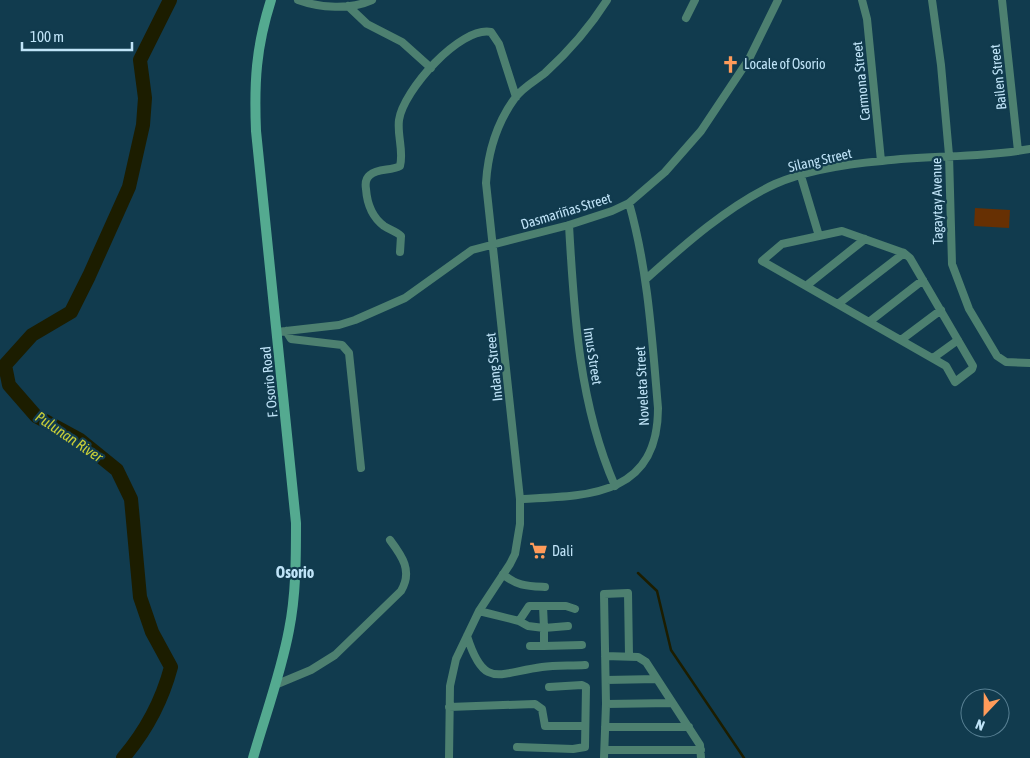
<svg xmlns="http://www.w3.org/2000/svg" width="1030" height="758" font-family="'Asap Condensed',sans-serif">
	<rect width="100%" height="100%" fill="#113b4e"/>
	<path fill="#673003" d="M 975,208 L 1010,210 L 1009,228 L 974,226 Z"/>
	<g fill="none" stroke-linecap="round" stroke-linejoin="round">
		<path stroke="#1c1d00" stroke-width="2.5" d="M 638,573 L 657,591 L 671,650 L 744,758"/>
		<path stroke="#1c1d00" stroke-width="14" d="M 123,758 C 146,731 162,701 171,667 L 152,632 L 140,597 L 131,499 L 117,470 L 80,440 L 36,416 L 9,385 L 5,365 L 32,335 L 71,312 L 89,276 L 129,187 L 143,125 L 145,98 L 140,60 L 170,0"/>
		<path stroke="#4d8070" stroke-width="8" d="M 298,0 C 320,8 350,10 372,0
			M 862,0 L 867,19 L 881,161
			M 932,0 L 941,65 L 949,155 L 952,264 L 969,309 L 997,356 L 1006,362 L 1030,363
			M 1002,0 L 1018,151
			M 348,6 L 367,24 L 402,42 L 431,68
			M 686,18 L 695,0
			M 801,176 L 819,236
			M 569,225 C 574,314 579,404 615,486
			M 842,231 L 904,253 L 910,258 L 973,366 L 972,369 L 955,382 L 946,366 L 762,261 L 782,244 Z
			M 400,252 L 401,236 C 396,231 390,230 384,226 C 372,217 367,203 366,189 C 365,183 366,178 370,175 C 378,168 391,171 400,166 C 404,151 397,136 399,120 C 403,91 460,26 491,32 L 499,44 L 516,97
			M 646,279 C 684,245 729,205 775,184 C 807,170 847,164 882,161 C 931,155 982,158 1030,149
			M 806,286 L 865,239
			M 838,304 L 904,253
			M 869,322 L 923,280
			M 286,331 L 291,339 L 342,345 L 349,353 L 361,468
			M 277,332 L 339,325 L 355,320 L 405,298 L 472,250 L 569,225 L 612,211 L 629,203 L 665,172 L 701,131 L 749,59 L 778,0
			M 901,340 L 941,310
			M 933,358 L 958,340
			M 520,499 C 587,496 658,497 658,408 C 652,338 648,270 629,203
			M 503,574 C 516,586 528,586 545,587
			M 479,611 L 519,621 L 528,626 L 544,628 L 543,606
			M 519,621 L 529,606 L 566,606 L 575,609
			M 568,626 L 544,628 L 544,646 L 582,645
			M 467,636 C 484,690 498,673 542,667 C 556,665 571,666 585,665
			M 530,646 L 544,646
			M 605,656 L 638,657 L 646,662 L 700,745 L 701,758
			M 606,680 L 657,679
			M 275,685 L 311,670 L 335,655 L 401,591 C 413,571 402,556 390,540
			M 606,704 L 672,703
			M 449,707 L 535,704 L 542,709 L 545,726 L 585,726
			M 605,727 L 689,727
			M 517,747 L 573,749 L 585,747 L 586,687 L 582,685 L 549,687
			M 605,750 L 701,750
			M 449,758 L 450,686 L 456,659 L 479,611 L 510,564 L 515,554 L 520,524 L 520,499 L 486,183 C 488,151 496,124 515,98 C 523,87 535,81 545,73 C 568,52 590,27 607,0
			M 604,758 L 606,704 L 604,594 L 628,593 L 629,655"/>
		<path stroke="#54aa90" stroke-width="10" d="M 253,758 C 265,716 281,673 289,630 C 296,595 296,559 296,523 L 256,131 C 254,82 256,47 271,0"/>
	</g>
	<defs>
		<symbol id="church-bare" viewBox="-9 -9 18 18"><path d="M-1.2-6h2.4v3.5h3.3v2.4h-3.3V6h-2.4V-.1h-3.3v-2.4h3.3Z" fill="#ff9b5a" stroke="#113b4e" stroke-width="2.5" paint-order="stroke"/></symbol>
		<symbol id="supermarket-bare" viewBox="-9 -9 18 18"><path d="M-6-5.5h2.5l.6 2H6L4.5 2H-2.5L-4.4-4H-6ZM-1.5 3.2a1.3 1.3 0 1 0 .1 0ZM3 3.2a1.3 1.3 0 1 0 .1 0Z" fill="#ff9b5a" stroke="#113b4e" stroke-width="2.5" paint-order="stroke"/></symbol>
	</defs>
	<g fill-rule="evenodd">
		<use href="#church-bare" x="718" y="52" width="25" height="25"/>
		<use href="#supermarket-bare" x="526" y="538" width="25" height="25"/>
	</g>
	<g text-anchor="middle" stroke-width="4.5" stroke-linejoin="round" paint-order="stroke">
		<g font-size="14" fill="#c0e4f8" stroke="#113b4e" text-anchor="start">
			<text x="744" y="69">Locale of Osorio</text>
			<text x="552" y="556">Dali</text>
		</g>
		<g font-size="14" fill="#c0e4f8" stroke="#113b4e">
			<text transform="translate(998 77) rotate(-96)" y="5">Bailen Street</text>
			<text transform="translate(861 81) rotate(-96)" y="5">Carmona Street</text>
			<text transform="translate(820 160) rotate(-13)" y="5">Silang Street</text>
			<text transform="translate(937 201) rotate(-91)" y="5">Tagaytay Avenue</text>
			<text transform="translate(566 211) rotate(-17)" y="5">Dasmariñas Street</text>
			<text transform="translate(593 356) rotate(81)" y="5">Imus Street</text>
			<text transform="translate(494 367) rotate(-96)" y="5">Indang Street</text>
			<text transform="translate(269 382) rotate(-96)" y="5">F. Osorio Road</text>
			<text transform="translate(642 386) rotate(-93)" y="5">Noveleta Street</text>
		</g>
		<g font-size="15" font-style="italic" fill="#c9cf38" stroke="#113b4e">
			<text transform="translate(69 437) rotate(34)" y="5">Pulunan River</text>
		</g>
		<g font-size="16" font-weight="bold" fill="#c0e4f8" stroke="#113b4e">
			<text x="295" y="578">Osorio</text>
		</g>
	</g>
	<g transform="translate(985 713) rotate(202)"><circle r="24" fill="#113b4e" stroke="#577f92"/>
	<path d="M0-4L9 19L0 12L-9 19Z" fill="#ff9b5a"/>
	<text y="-8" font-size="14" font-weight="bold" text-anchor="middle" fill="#c0e4f8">N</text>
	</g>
	<path d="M22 42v8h110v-8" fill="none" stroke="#c0e4f8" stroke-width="2.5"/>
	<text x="30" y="42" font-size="15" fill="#c0e4f8" stroke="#113b4e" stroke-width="4" paint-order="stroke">100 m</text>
</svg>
